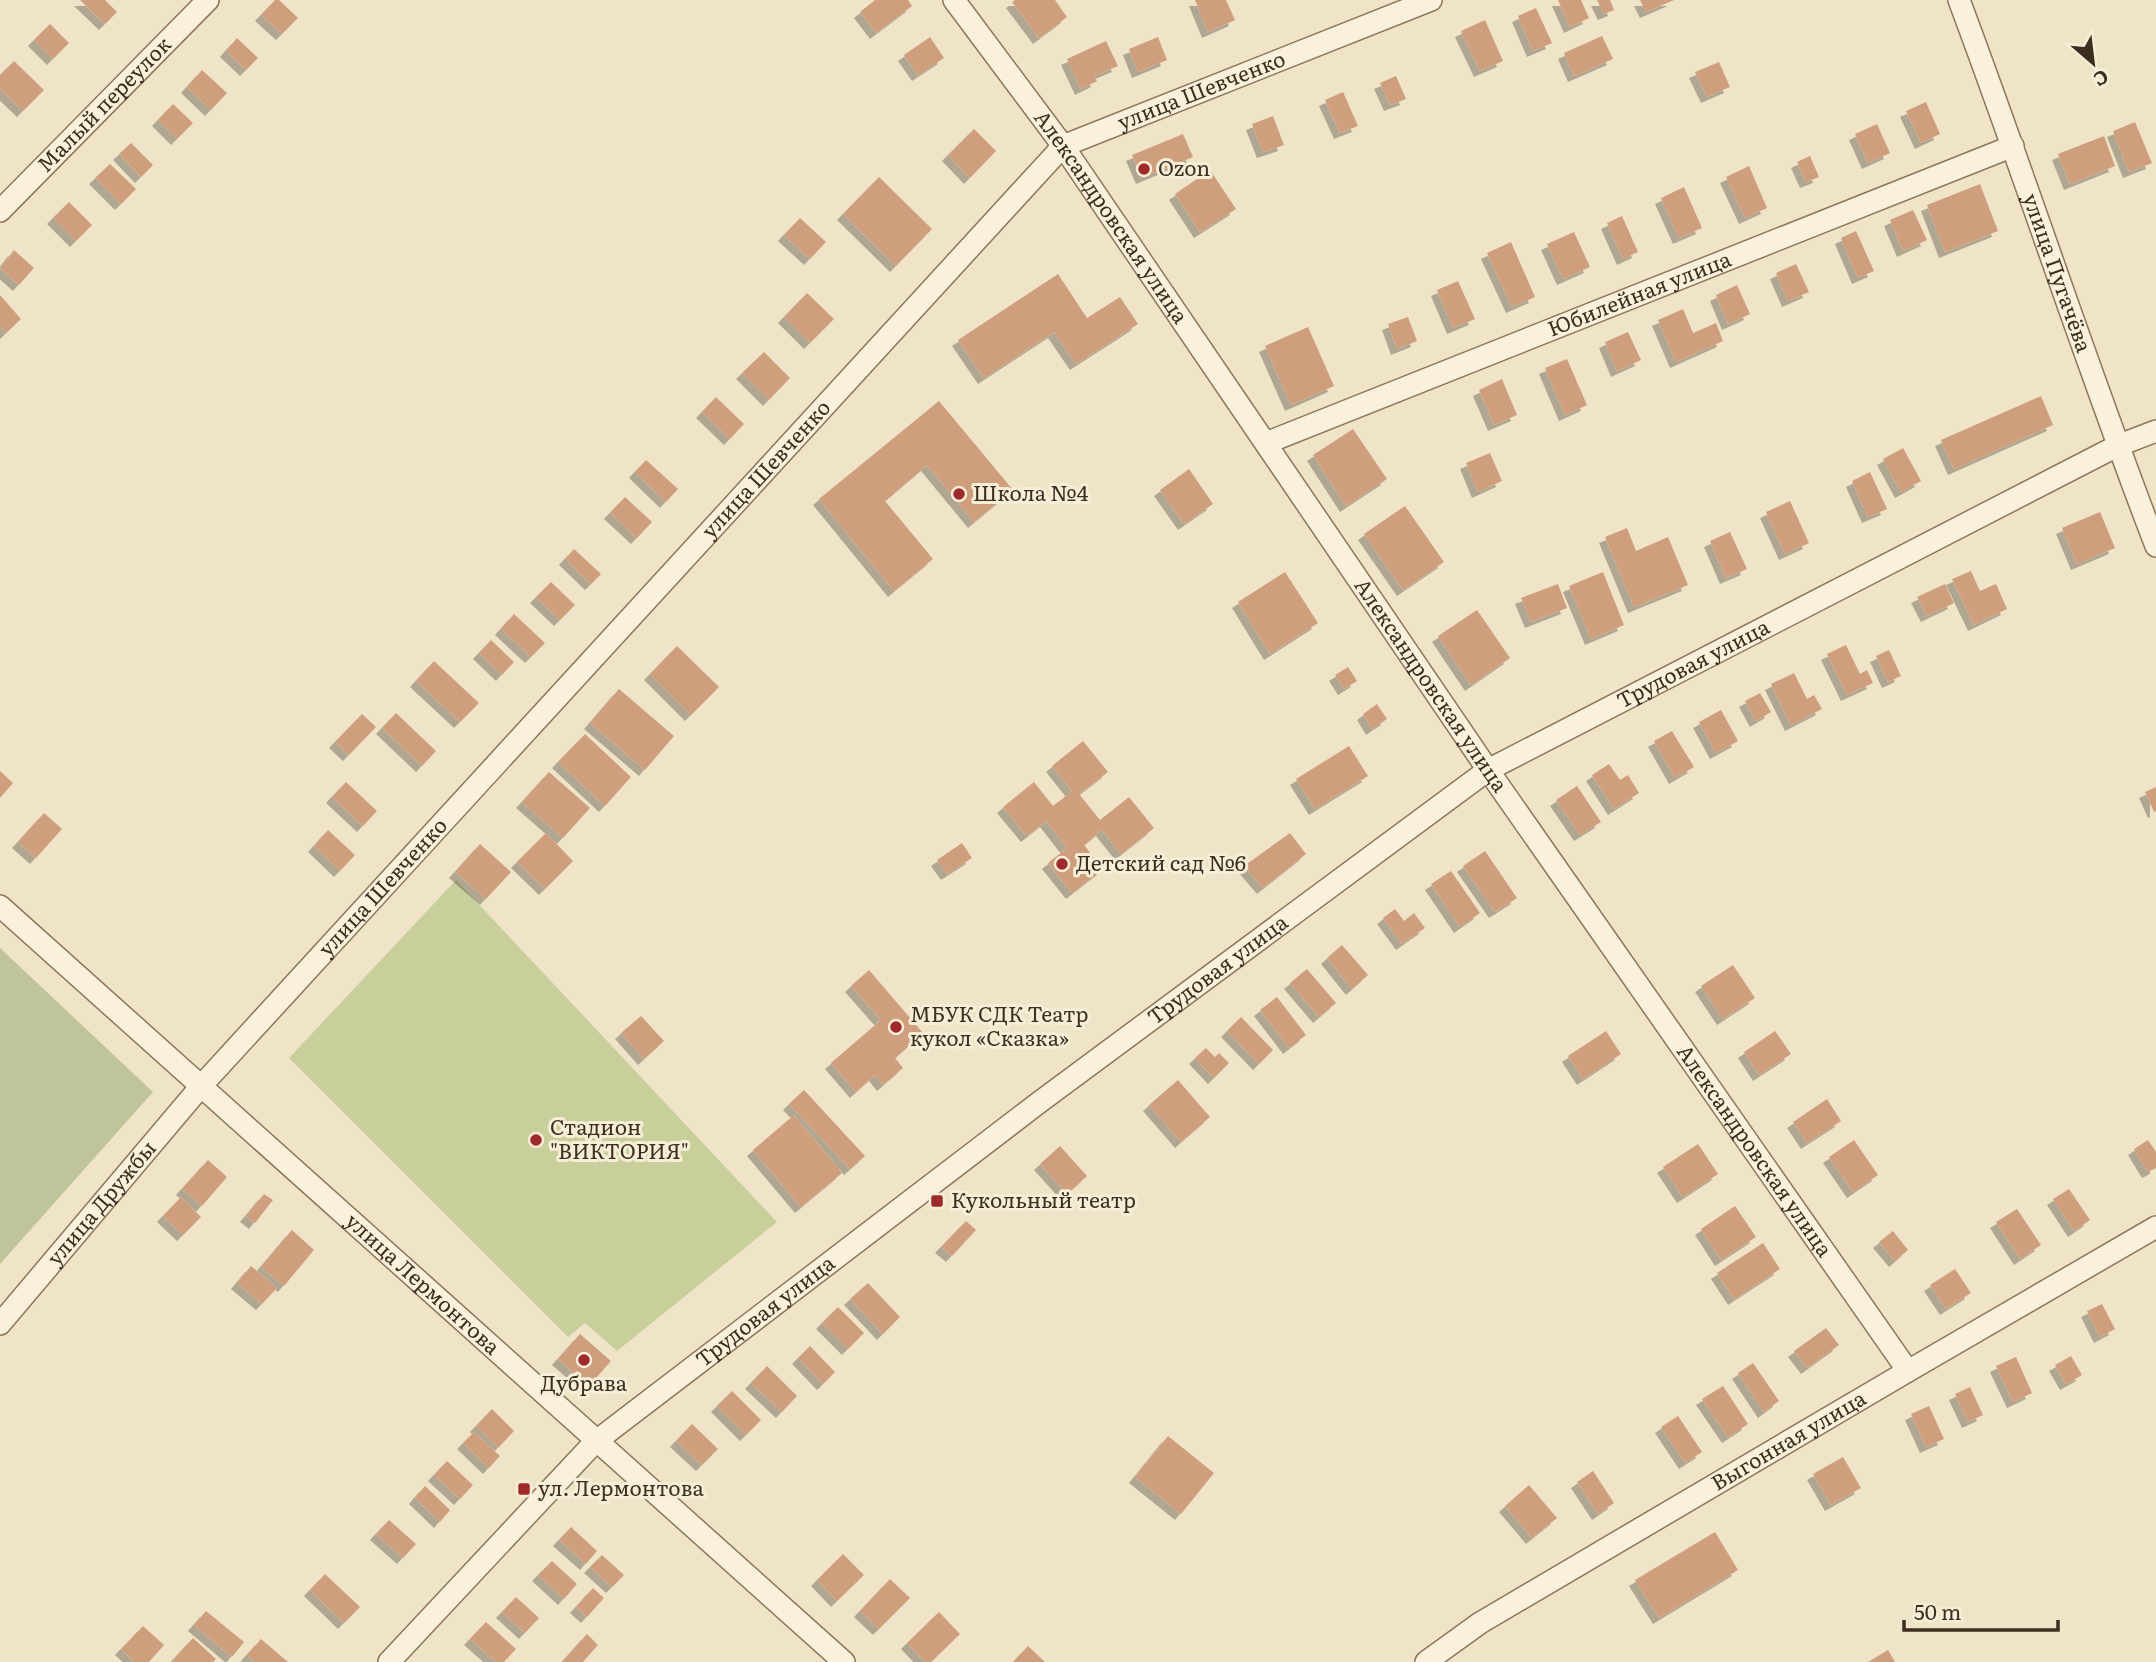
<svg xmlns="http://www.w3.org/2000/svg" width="2156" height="1662" font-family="Literata,serif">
	<defs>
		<filter id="shadow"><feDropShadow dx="-6" dy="6" stdDeviation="0" flood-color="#0004"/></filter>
	</defs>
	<rect width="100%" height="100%" fill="#f0e4c8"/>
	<path fill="#c9cf9b" d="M 456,880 L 777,1222 L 617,1351 L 585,1323 L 568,1337 L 289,1058 Z"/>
	<path fill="#bfc49a" d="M 0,948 L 153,1092 L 0,1264 Z"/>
	<path fill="#cf9f7d" filter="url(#shadow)" d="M 80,0 L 105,0 L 117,12 L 105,24 Z
		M 275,0 L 279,0 L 298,18 L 282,34 L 261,15 Z
		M 875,0 L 908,0 L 912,6 L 876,33 L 860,12 Z
		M 1015,0 L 1055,0 L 1067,17 L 1039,38 L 1012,2 Z
		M 1195,0 L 1226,0 L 1235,20 L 1208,32 Z
		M 1558,0 L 1581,0 L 1589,18 L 1570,27 Z
		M 1597,0 L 1610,0 L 1614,10 L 1604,14 Z
		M 1640,0 L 1674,0 L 1646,12 Z
		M 1536,8 L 1552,43 L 1533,51 L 1518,16 Z
		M 1485,20 L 1503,61 L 1480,71 L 1461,31 Z
		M 50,24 L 69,43 L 53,59 L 34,40 Z
		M 1602,36 L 1613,59 L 1574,76 L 1564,53 Z
		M 930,37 L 944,58 L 918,75 L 904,55 Z
		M 1158,37 L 1167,60 L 1138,72 L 1129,49 Z
		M 237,38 L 258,58 L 246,70 L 226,51 Z
		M 1106,41 L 1118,66 L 1094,76 L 1097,81 L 1081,89 L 1067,59 Z
		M 14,61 L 44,90 L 23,111 L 0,89 L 0,75 Z
		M 1719,62 L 1730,87 L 1707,97 L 1695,72 Z
		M 202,70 L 227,93 L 211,110 L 187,87 Z
		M 1396,76 L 1406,99 L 1390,105 L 1380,83 Z
		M 1343,92 L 1358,126 L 1340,133 L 1325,100 Z
		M 1926,102 L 1940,134 L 1921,143 L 1906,111 Z
		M 173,104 L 193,123 L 177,139 L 158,120 Z
		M 1273,116 L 1284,145 L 1263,152 L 1252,124 Z
		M 2135,122 L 2152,163 L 2129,172 L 2113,131 Z
		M 1877,124 L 1890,153 L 1868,163 L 1855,134 Z
		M 974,129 L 996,151 L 970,178 L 948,155 Z
		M 1183,134 L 1193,157 L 1142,178 L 1132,155 Z
		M 2104,136 L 2115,166 L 2070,184 L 2058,154 Z
		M 131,143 L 153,165 L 141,177 L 119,154 Z
		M 1810,156 L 1819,177 L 1806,182 L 1797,162 Z
		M 110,164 L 136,189 L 121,204 L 95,178 Z
		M 1749,166 L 1767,208 L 1745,218 L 1726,177 Z
		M 1210,170 L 1236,209 L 1200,232 L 1175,194 Z
		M 879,177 L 932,229 L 896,266 L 843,214 Z
		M 1980,184 L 1998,231 L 1945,252 L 1927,205 Z
		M 1684,187 L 1702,228 L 1679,238 L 1661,198 Z
		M 69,202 L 92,225 L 76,241 L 53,218 Z
		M 1913,210 L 1927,240 L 1903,251 L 1890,220 Z
		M 1622,216 L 1638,252 L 1623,259 L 1607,223 Z
		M 800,218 L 826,242 L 810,259 L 784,235 Z
		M 1856,231 L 1874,271 L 1858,278 L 1841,238 Z
		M 1574,232 L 1590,267 L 1563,279 L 1547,244 Z
		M 1511,242 L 1535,297 L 1512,307 L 1487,253 Z
		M 14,250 L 34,268 L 19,285 L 0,268 Z
		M 1796,264 L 1809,292 L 1788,301 L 1776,273 Z
		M 1058,274 L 1087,318 L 1120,297 L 1138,324 L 1076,364 L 1054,332 L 984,378 L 958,340 Z
		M 1458,281 L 1475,319 L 1453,328 L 1437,290 Z
		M 1737,285 L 1750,314 L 1728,324 L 1716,295 Z
		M 807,293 L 834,319 L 810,343 L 784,317 Z
		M 0,295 L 21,319 L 6,333 L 0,326 Z
		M 1683,309 L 1693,333 L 1716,323 L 1723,341 L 1676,362 L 1658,320 Z
		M 1408,317 L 1417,341 L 1397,349 L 1388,324 Z
		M 1308,327 L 1334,386 L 1291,405 L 1265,346 Z
		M 1628,332 L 1641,360 L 1617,371 L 1605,342 Z
		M 764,352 L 790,378 L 769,400 L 742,373 Z
		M 1567,359 L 1587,405 L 1565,415 L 1545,368 Z
		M 1502,379 L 1517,415 L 1494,425 L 1479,390 Z
		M 2041,396 L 2053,425 L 1954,469 L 1941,440 Z
		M 716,397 L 744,424 L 730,439 L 702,412 Z
		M 939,401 L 1013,490 L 974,522 L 927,465 L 885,501 L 933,559 L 894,591 L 819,499 Z
		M 1353,429 L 1387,479 L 1346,506 L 1313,455 Z
		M 1903,448 L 1921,481 L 1901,492 L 1883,459 Z
		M 1490,453 L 1502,481 L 1478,492 L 1466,463 Z
		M 646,460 L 678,489 L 666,502 L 635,472 Z
		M 1189,469 L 1213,504 L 1184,524 L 1160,490 Z
		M 1870,472 L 1887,509 L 1868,517 L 1852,481 Z
		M 625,497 L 652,522 L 637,538 L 610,513 Z
		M 1790,501 L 1809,543 L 1785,554 L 1766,512 Z
		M 1405,506 L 1444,562 L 1403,590 L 1364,534 Z
		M 2100,512 L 2115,548 L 2077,564 L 2062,528 Z
		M 1627,528 L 1636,551 L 1668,537 L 1688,585 L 1634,607 L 1605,537 Z
		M 1730,532 L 1747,569 L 1726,578 L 1710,541 Z
		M 574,549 L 601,574 L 591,584 L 565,559 Z
		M 1971,571 L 1980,591 L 1996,584 L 2007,609 L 1974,625 L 1952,579 Z
		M 1285,572 L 1318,623 L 1270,654 L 1238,602 Z
		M 1603,572 L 1624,625 L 1591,639 L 1569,586 Z
		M 551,582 L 575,605 L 560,620 L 536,597 Z
		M 1558,584 L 1567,608 L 1531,622 L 1521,598 Z
		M 1945,584 L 1954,603 L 1927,616 L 1917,597 Z
		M 1477,610 L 1510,658 L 1471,685 L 1438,636 Z
		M 514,614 L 545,643 L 531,657 L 501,629 Z
		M 491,640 L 514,662 L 502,675 L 479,653 Z
		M 1846,645 L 1860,674 L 1867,670 L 1873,683 L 1847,695 L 1827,654 Z
		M 677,646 L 719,687 L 691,715 L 650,674 Z
		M 1889,650 L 1901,676 L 1888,682 L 1876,656 Z
		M 434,661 L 479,703 L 460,722 L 416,681 Z
		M 1348,667 L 1357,681 L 1344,689 L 1335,675 Z
		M 1794,673 L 1807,699 L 1814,695 L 1822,709 L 1791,725 L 1771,684 Z
		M 619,689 L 674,736 L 645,770 L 590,723 Z
		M 1760,693 L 1771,712 L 1756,721 L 1745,701 Z
		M 1377,704 L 1387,719 L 1372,729 L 1363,714 Z
		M 1721,710 L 1738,741 L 1716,753 L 1699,722 Z
		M 396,713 L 436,751 L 422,766 L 382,728 Z
		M 362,714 L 376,727 L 349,755 L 335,742 Z
		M 1672,731 L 1694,767 L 1675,778 L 1654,741 Z
		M 585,734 L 631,777 L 605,806 L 558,762 Z
		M 1083,741 L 1108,772 L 1079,794 L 1100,820 L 1129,797 L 1154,828 L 1121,854 L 1102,830 L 1084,845 L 1103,869 L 1072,893 L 1048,863 L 1067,848 L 1046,821 L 1027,836 L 1003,807 L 1034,782 L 1053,806 L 1072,791 L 1052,766 Z
		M 1349,746 L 1368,776 L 1315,809 L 1296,779 Z
		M 1609,764 L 1620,780 L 1628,775 L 1639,793 L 1614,809 L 1592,775 Z
		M 0,771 L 13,783 L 0,798 Z
		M 549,772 L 590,808 L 563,838 L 522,802 Z
		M 346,782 L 377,811 L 363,826 L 332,797 Z
		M 1577,786 L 1601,822 L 1580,835 L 1556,800 Z
		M 2156,787 L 2156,811 L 2154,812 L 2145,792 Z
		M 44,813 L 62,829 L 36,858 L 18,842 Z
		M 328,830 L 355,855 L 340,871 L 314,846 Z
		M 546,833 L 573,861 L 545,889 L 517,862 Z
		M 1290,833 L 1306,854 L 1263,888 L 1244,866 Z
		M 962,843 L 972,858 L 947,874 L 937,860 Z
		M 480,844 L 511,872 L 486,899 L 455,872 Z
		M 1485,851 L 1517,898 L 1495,912 L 1463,866 Z
		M 1451,871 L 1480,913 L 1460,927 L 1431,884 Z
		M 1395,909 L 1404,921 L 1414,913 L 1425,928 L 1402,944 L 1383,918 Z
		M 1342,945 L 1368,975 L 1352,989 L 1327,958 Z
		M 1733,965 L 1755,998 L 1723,1019 L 1701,986 Z
		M 1307,969 L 1336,1003 L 1319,1017 L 1290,983 Z
		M 869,970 L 923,1033 L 895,1058 L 903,1068 L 883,1085 L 875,1075 L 856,1092 L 831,1063 L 881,1020 L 851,986 Z
		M 1277,997 L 1306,1035 L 1289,1048 L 1260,1010 Z
		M 641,1016 L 664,1041 L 644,1059 L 621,1033 Z
		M 1241,1017 L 1273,1050 L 1259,1064 L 1227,1031 Z
		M 1606,1031 L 1621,1054 L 1583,1079 L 1568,1056 Z
		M 1775,1031 L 1791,1054 L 1759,1075 L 1744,1052 Z
		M 1206,1048 L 1215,1057 L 1219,1053 L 1229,1063 L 1214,1078 L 1195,1058 Z
		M 1178,1080 L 1210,1117 L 1181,1142 L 1149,1105 Z
		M 804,1090 L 865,1156 L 850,1169 L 789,1104 Z
		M 1827,1099 L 1841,1121 L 1807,1143 L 1793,1122 Z
		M 794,1115 L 842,1173 L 801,1207 L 753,1150 Z
		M 1854,1140 L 1878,1175 L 1853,1192 L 1829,1157 Z
		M 2148,1140 L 2156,1152 L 2156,1168 L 2148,1172 L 2134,1149 Z
		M 1698,1144 L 1718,1174 L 1683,1197 L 1663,1167 Z
		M 1060,1146 L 1087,1176 L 1067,1194 L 1040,1164 Z
		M 208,1160 L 227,1177 L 202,1206 L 182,1189 Z
		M 2069,1189 L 2090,1220 L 2074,1231 L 2053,1199 Z
		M 264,1194 L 273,1200 L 255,1223 L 246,1216 Z
		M 181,1197 L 201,1217 L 183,1235 L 163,1216 Z
		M 1735,1206 L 1756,1237 L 1721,1260 L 1701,1229 Z
		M 2017,1209 L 2041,1245 L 2020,1259 L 1996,1222 Z
		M 966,1221 L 976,1230 L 952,1256 L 941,1247 Z
		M 292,1230 L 314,1250 L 284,1286 L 261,1267 Z
		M 1893,1231 L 1908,1250 L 1895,1261 L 1879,1242 Z
		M 1763,1243 L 1780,1269 L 1734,1299 L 1717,1273 Z
		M 251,1266 L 277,1288 L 262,1304 L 237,1283 Z
		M 1955,1269 L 1971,1293 L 1946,1309 L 1930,1285 Z
		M 868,1283 L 900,1317 L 883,1334 L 850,1299 Z
		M 2102,1304 L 2115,1329 L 2100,1337 L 2087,1311 Z
		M 838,1307 L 864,1333 L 848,1349 L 822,1323 Z
		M 1826,1328 L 1839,1345 L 1807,1368 L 1794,1351 Z
		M 580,1334 L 611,1361 L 589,1386 L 558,1359 Z
		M 810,1346 L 835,1372 L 823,1384 L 798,1358 Z
		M 2071,1356 L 2082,1375 L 2066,1384 L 2055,1365 Z
		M 2016,1357 L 2032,1393 L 2013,1402 L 1996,1366 Z
		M 1753,1363 L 1779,1401 L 1764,1412 L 1738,1373 Z
		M 767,1366 L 797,1396 L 782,1412 L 751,1383 Z
		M 1723,1386 L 1748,1424 L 1728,1437 L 1702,1399 Z
		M 1970,1387 L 1983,1415 L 1968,1422 L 1955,1394 Z
		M 732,1391 L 761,1420 L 746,1435 L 717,1406 Z
		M 1929,1406 L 1944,1439 L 1926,1447 L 1911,1414 Z
		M 492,1409 L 514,1431 L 498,1448 L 476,1426 Z
		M 1678,1416 L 1702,1452 L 1685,1463 L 1661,1427 Z
		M 692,1424 L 718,1449 L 702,1465 L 676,1441 Z
		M 474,1432 L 500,1456 L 489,1468 L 463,1443 Z
		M 1168,1436 L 1214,1473 L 1181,1514 L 1135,1477 Z
		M 1843,1457 L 1861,1488 L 1831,1505 L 1813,1474 Z
		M 447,1461 L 473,1485 L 460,1499 L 434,1475 Z
		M 1593,1471 L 1614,1503 L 1598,1514 L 1577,1482 Z
		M 1529,1485 L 1557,1518 L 1532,1538 L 1505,1506 Z
		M 425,1486 L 450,1510 L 440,1522 L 415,1498 Z
		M 389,1520 L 416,1544 L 403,1558 L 376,1534 Z
		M 571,1527 L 597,1551 L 586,1564 L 559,1540 Z
		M 1715,1532 L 1738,1570 L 1659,1618 L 1635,1580 Z
		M 843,1554 L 864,1575 L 837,1601 L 817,1580 Z
		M 602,1555 L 624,1575 L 612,1587 L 590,1567 Z
		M 552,1561 L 577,1584 L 564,1599 L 538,1575 Z
		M 325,1574 L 360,1607 L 344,1623 L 310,1590 Z
		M 890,1579 L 910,1598 L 879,1629 L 860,1611 Z
		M 593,1588 L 604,1598 L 587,1617 L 576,1607 Z
		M 516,1597 L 539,1618 L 525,1633 L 502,1612 Z
		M 206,1611 L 244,1642 L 232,1657 L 194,1625 Z
		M 939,1612 L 960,1634 L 931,1662 L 925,1662 L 907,1643 Z
		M 486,1622 L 516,1649 L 504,1662 L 496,1662 L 470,1639 Z
		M 143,1626 L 164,1645 L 149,1662 L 135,1662 L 121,1649 Z
		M 587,1634 L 598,1645 L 583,1662 L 562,1662 Z
		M 193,1638 L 216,1659 L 213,1662 L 171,1662 Z
		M 261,1639 L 288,1662 L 255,1662 L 247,1655 Z
		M 1028,1646 L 1045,1662 L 1013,1662 Z
		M 1888,1650 L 1895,1662 L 1868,1662 Z"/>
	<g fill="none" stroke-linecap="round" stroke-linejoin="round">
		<defs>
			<g id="street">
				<path id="s1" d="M 954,0 L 1063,146 L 1488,770 L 1908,1371"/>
				<path id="s2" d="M 1959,0 C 2027,181 2086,365 2156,546"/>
				<path id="s3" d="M 0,211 L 208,0"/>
				<path id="s4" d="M 1266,443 L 2013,146"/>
				<path id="s5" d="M 0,906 C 283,1156 561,1412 844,1662"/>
				<path id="s6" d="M 0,1324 L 202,1085 L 1063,146 L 1431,0"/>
				<path id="s7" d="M 389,1662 L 595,1442 L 1041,1101 L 1488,770 L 2117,446 L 2156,431"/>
				<path id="s8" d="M 1426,1662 L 1480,1623 L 1908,1371 L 2156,1227"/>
			</g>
		</defs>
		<use href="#street" stroke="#8d765c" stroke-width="24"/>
		<use href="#street" stroke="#faf1dc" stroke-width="21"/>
	</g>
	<g fill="#9e2a2b" stroke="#f7eed8" stroke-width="2.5">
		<circle cx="1144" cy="169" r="7"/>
		<circle cx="959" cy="494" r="7"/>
		<circle cx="1062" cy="864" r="7"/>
		<circle cx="896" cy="1027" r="7"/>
		<circle cx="536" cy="1140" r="7"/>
		<rect x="930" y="1194" width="14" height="14" rx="3.5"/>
		<circle cx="584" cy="1360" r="7"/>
		<rect x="517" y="1482" width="14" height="14" rx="3.5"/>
	</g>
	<g text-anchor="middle" stroke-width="6" stroke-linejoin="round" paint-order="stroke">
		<g font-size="21" fill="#3d2e20" stroke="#f7eed8">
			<text dy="7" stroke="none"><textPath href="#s6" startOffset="1736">улица Шевченко</textPath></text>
			<text dy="7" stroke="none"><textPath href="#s3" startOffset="149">Малый переулок</textPath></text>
			<text dy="7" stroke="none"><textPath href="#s1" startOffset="268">Александровская улица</textPath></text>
			<text dy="7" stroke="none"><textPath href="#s2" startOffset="290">улица Пугачёва</textPath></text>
			<text dy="7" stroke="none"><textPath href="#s4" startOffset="402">Юбилейная улица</textPath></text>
			<text dy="7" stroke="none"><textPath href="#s6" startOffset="1148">улица Шевченко</textPath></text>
			<text dy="7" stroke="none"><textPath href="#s7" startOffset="1650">Трудовая улица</textPath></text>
			<text dy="7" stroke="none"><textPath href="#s1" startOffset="835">Александровская улица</textPath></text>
			<text dy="7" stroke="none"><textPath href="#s6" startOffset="581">улица Шевченко</textPath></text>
			<text dy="7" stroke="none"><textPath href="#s7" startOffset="1083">Трудовая улица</textPath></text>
			<text dy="7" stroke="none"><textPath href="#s1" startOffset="1402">Александровская улица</textPath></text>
			<text dy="7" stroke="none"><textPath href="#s6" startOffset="158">улица Дружбы</textPath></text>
			<text dy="7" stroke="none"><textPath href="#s5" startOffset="567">улица Лермонтова</textPath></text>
			<text dy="7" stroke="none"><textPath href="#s7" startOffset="516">Трудовая улица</textPath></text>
			<text dy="7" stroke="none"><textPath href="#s8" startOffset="425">Выгонная улица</textPath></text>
		</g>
		<g font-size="21" fill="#3d2e20" stroke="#f7eed8" text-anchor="start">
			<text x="1158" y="176">Ozon</text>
			<text x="973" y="501">Школа №4</text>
			<text x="1076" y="871">Детский сад №6</text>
			<text x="910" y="1022">МБУК СДК Театр<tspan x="910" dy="24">кукол «Сказка»</tspan></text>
			<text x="550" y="1135">Стадион<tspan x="550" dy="24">"ВИКТОРИЯ"</tspan></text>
			<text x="951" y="1208">Кукольный театр</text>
			<text x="584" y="1391" text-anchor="middle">Дубрава</text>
			<text x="538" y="1496">ул. Лермонтова</text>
		</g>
	</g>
	<g transform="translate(2093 63) rotate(152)" stroke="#f7eed8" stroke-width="5" paint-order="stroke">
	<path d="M0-5L12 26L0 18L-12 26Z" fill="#3d2e20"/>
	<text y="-10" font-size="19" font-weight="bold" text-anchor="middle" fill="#3d2e20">С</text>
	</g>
	<path d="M1904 1620v10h154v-10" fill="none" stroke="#3d2e20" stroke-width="3.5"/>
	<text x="1914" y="1620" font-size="21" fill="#3d2e20" stroke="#f7eed8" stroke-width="5" paint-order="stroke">50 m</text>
</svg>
